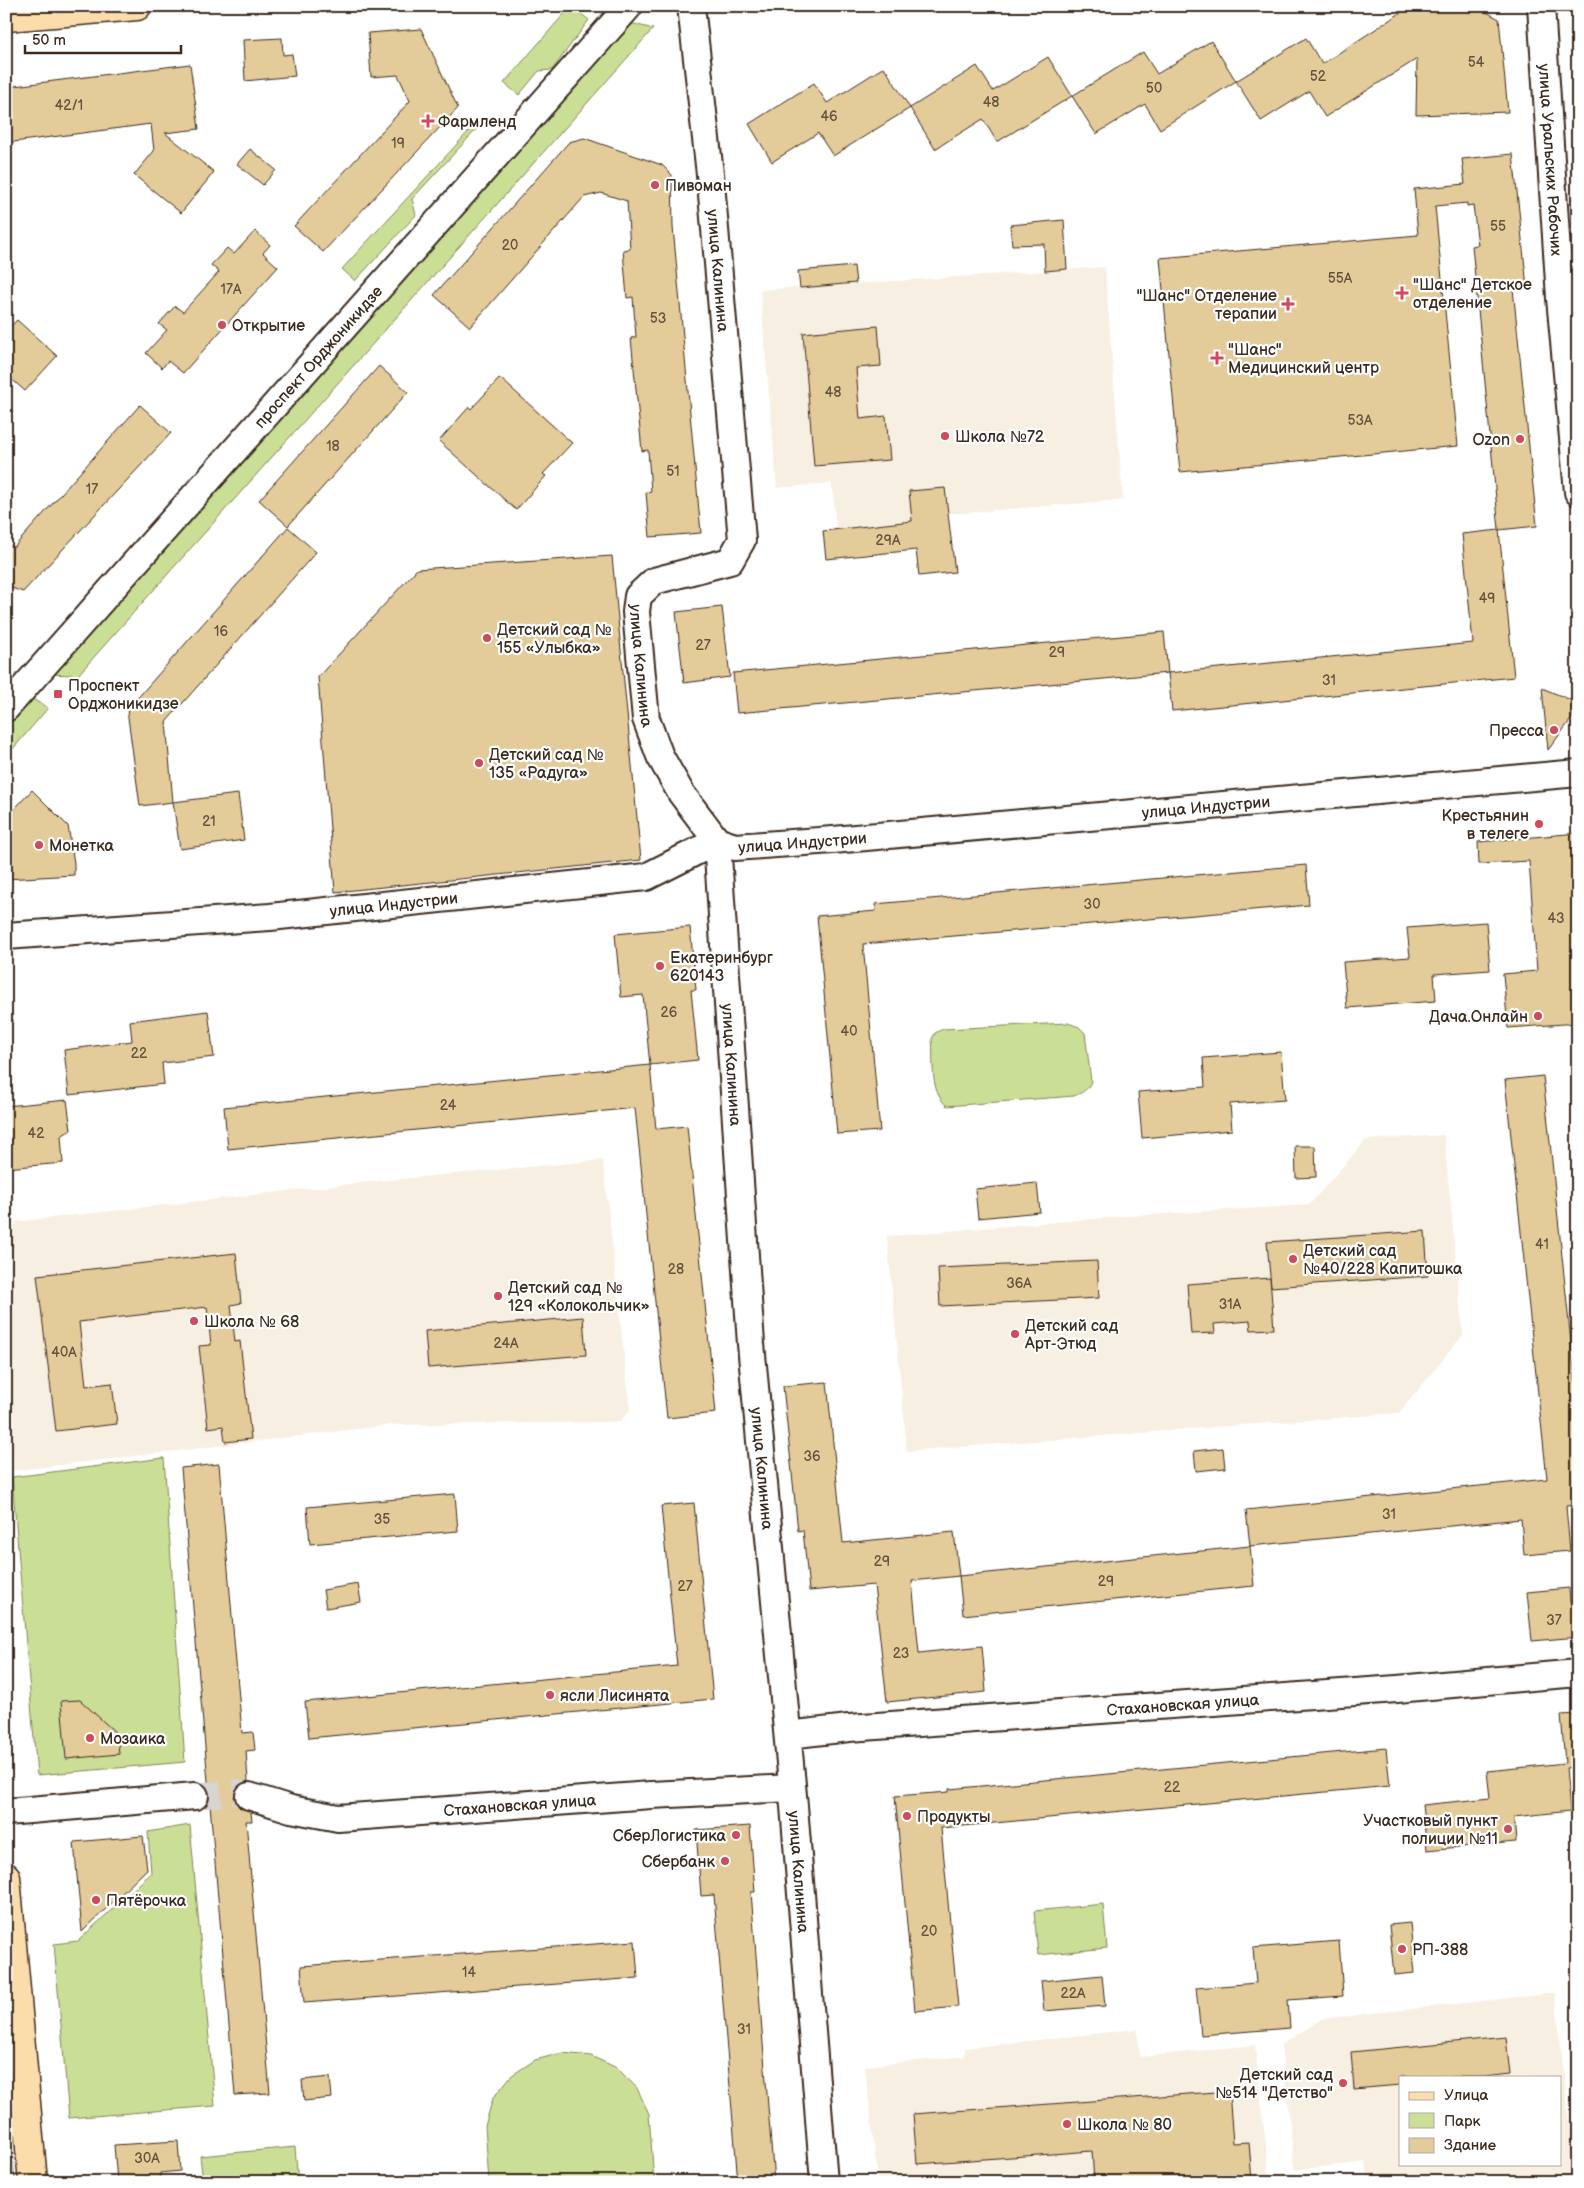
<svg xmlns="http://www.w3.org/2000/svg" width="1584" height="2188" font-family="'Balsamiq Sans',sans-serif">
	<rect width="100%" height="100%" fill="#fff"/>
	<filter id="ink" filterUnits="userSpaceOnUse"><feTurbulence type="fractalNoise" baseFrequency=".02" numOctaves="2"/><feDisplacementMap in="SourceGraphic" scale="10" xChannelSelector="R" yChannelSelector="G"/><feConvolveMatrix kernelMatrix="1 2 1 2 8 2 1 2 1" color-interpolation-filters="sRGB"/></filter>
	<g filter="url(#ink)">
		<path fill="#f7efe1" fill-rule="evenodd" d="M 1105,267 L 1123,500 L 948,514 L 944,488 L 909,491 L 912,521 L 836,529 L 832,483 L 777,488 L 760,290 Z
			M 1444,1135 L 1463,1335 L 1399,1413 L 907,1451 L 887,1236 L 1129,1216 L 1309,1205 L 1366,1140 Z
			M 603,1160 L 630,1410 L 619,1422 L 391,1425 L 11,1471 L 6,1419 L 6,1223 L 368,1182 Z
			M 1555,1993 L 1576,2182 L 1369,2182 L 1366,2162 L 1295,2170 L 1281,2045 L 1322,2019 ZM 1400,2077 L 1560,2077 L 1560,2164 L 1400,2164 Z
			M 1137,2029 L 1140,2057 L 1255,2045 L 1270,2182 L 878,2182 L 865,2066 L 965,2056 L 965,2048 Z"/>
		<path fill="#cadf95" stroke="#82845a" d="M 571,6 L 589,20 L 552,70 L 539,71 L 519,95 L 504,83 Z
			M 627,22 L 653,29 L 78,675 L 45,674 Z
			M 482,117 L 485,120 L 412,199 L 416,215 L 355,281 L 342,269 Z
			M 29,697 L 48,708 L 6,757 L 6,723 Z
			M 1068,1023 L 1079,1027 L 1085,1033 L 1091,1081 C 1088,1090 1083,1092 1074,1096 L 947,1106 C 929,1091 934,1061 932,1039 L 935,1033 L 943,1029 Z
			M 164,1458 L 185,1762 L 37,1775 L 12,1477 Z
			M 190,1825 L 215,2106 L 69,2118 L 54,1944 L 78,1941 L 151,1873 L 148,1832 Z
			M 1103,1904 L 1107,1948 L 1038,1955 L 1034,1911 Z
			M 562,2053 L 591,2056 L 617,2068 L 637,2088 L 649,2114 L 654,2182 L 489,2182 L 485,2126 L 493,2098 L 511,2076 L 535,2060 Z
			M 6,2087 L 15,2182 L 6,2182 Z
			M 295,2147 L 298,2182 L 203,2182 L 200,2156 Z"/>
		<path fill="#e4cb9a" stroke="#3b2a1e" d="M 1411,6 L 1476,6 L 1499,19 L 1508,112 L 1416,115 L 1417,59 L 1325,117 L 1309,91 L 1261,121 L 1236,81 L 1306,38 L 1322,64 Z
			M 421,29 L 458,108 L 323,252 L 294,226 L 410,101 L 398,75 L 371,77 L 368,33 Z
			M 282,38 L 283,55 L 292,54 L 295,76 L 245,81 L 243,40 Z
			M 1211,41 L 1236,81 L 1160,129 L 1145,104 L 1096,134 L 1072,96 L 1143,52 L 1157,74 Z
			M 1048,57 L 1072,96 L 997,142 L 983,119 L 935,149 L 910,108 L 977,66 L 993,91 Z
			M 190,64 L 199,129 L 165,133 L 214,172 L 181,213 L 134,175 L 154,151 L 151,124 L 6,143 L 6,87 Z
			M 884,67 L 910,108 L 833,156 L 818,133 L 772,162 L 749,124 L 814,83 L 827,103 Z
			M 584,138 L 662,165 L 672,175 L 673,227 L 701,533 L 650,537 L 646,493 L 651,492 L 648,450 L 642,451 L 631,338 L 636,337 L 633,297 L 627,298 L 623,250 L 630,249 L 627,201 L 601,193 L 584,197 L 470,327 L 434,295 L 569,142 Z
			M 250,149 L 276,170 L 263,185 L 237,164 Z
			M 1513,154 L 1527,287 L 1513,288 L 1537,526 L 1499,530 L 1472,246 L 1478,245 L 1473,205 L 1467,206 L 1467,203 L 1435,206 L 1458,446 L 1180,472 L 1160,258 L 1418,235 L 1414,189 L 1465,184 L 1462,159 Z
			M 1064,220 L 1067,269 L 1045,271 L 1044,244 L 1012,245 L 1010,225 Z
			M 255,231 L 270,245 L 263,253 L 278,267 L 183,373 L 168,361 L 162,368 L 146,353 L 167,330 L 159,324 L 175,306 L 183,312 L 219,272 L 211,265 L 227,248 L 234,254 Z
			M 854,266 L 856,283 L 800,288 L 798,271 Z
			M 17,320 L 57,356 L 25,391 L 6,374 L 6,331 Z
			M 878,326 L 881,366 L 856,368 L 860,419 L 886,416 L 890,460 L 814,466 L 803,333 Z
			M 379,366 L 408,392 L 288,526 L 259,500 Z
			M 500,378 L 572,443 L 543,474 L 546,476 L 516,510 L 439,441 L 469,407 L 471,409 Z
			M 140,405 L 171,433 L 23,592 L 6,586 L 6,545 L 14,547 Z
			M 945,488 L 955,572 L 919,576 L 916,550 L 826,559 L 823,531 L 912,521 L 909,491 Z
			M 288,527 L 316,552 L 166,722 L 173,802 L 140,806 L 127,710 Z
			M 1499,530 L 1514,677 L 1172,711 L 1168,673 L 1473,643 L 1462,534 Z
			M 612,556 L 641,860 L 335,892 L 318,677 L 417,569 Z
			M 722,607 L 730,677 L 684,683 L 676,612 Z
			M 1164,632 L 1168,673 L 737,713 L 733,673 Z
			M 1542,688 L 1571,700 L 1573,717 L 1548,750 Z
			M 32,790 L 68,826 L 74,863 L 74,875 L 6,879 L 6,818 Z
			M 238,794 L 244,840 L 180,849 L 173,802 Z
			M 1578,833 L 1578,1023 L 1508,1028 L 1503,974 L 1537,971 L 1529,861 L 1479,864 L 1478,842 Z
			M 1306,865 L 1309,905 L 863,944 L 880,1131 L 837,1134 L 817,916 L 876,911 L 875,904 Z
			M 1486,922 L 1490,970 L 1434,974 L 1436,1001 L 1347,1008 L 1343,962 L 1410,957 L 1407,928 Z
			M 690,927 L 696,990 L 691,990 L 698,1060 L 650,1065 L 643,995 L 621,997 L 615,934 Z
			M 208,1011 L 214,1057 L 162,1063 L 164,1084 L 69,1095 L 64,1050 L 132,1041 L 130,1021 Z
			M 1281,1052 L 1285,1100 L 1230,1104 L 1232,1130 L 1142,1138 L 1138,1092 L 1205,1087 L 1203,1058 Z
			M 650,1065 L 656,1129 L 687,1126 L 716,1413 L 667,1418 L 635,1108 L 228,1149 L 224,1107 Z
			M 1543,1076 L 1578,1408 L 1578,1505 L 1566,1506 L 1570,1551 L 1524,1555 L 1521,1519 L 1250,1546 L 1246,1510 L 1547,1479 L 1505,1080 Z
			M 67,1100 L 71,1130 L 61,1136 L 63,1163 L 6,1168 L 6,1106 Z
			M 1295,1146 L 1315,1146 L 1316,1177 L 1296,1178 Z
			M 1037,1183 L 1040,1212 L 978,1218 L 975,1189 Z
			M 1425,1231 L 1428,1276 L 1271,1287 L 1267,1242 Z
			M 236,1253 L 241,1303 L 231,1305 L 235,1342 L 240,1341 L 251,1439 L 225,1442 L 223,1426 L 208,1428 L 199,1346 L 211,1345 L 207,1307 L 79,1322 L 86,1386 L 112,1383 L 117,1424 L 56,1431 L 37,1275 Z
			M 1097,1261 L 1099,1298 L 940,1306 L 938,1268 Z
			M 1270,1278 L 1274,1329 L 1251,1330 L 1250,1321 L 1214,1324 L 1215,1333 L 1191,1334 L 1187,1284 Z
			M 583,1317 L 586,1355 L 428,1368 L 425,1331 Z
			M 827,1382 L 843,1543 L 954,1532 L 959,1576 L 912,1581 L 919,1653 L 982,1646 L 986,1692 L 887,1702 L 874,1585 L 809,1591 L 803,1530 L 798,1531 L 783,1386 Z
			M 1223,1448 L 1225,1468 L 1196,1471 L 1194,1451 Z
			M 219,1464 L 242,1733 L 253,1732 L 255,1750 L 246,1751 L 248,1781 L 238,1785 L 235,1792 L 234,1799 L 238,1806 L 251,1812 L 252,1821 L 246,1821 L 270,2093 L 235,2095 L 181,1468 Z
			M 455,1494 L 458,1531 L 310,1544 L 307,1507 Z
			M 694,1503 L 713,1699 L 309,1738 L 305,1702 L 677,1666 L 661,1506 Z
			M 1250,1546 L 1254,1586 L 963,1615 L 959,1576 Z
			M 358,1584 L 361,1602 L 326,1608 L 323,1590 Z
			M 1569,1588 L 1570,1603 L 1578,1602 L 1578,1637 L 1532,1641 L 1527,1592 Z
			M 80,1700 L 117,1734 L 119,1754 L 66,1759 L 61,1701 Z
			M 1578,1714 L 1578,1767 L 1566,1768 L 1570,1811 L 1514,1817 L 1516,1842 L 1427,1850 L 1422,1805 L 1490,1798 L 1487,1771 L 1565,1763 L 1561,1715 Z
			M 1386,1748 L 1390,1786 L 941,1828 L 958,2007 L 915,2011 L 895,1796 L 949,1792 L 949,1789 Z
			M 750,1826 L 755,1892 L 751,1892 L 774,2182 L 738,2182 L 714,1895 L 701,1896 L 696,1830 Z
			M 143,1836 L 147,1869 L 82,1932 L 74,1842 Z
			M 1410,1923 L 1415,1973 L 1394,1975 L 1389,1925 Z
			M 635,1941 L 638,1978 L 304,2003 L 301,1966 Z
			M 1339,1941 L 1343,1996 L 1288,2000 L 1290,2028 L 1201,2035 L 1196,1988 L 1256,1983 L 1253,1948 Z
			M 1102,1975 L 1105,2006 L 1044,2011 L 1041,1981 Z
			M 1506,2037 L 1510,2074 L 1486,2077 L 1400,2077 L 1400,2085 L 1354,2089 L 1351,2052 Z
			M 330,2077 L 332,2098 L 304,2101 L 302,2080 Z
			M 1229,2091 L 1233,2143 L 1249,2142 L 1252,2182 L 1094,2182 L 1092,2151 L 917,2164 L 913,2114 Z
			M 178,2141 L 180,2171 L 160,2173 L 161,2182 L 117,2182 L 114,2145 Z"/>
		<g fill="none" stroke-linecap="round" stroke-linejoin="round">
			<path stroke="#d8d4d2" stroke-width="26" stroke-dasharray="26 13" stroke-linecap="butt" d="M 195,1796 L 236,1792 L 249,1796"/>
			<defs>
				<g id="minor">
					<path id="s1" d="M 691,6 L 711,183 L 742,540 L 730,561 L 654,581 L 638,596 L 636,612 L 646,719 L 660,756 L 681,793 L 717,841 L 751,1344 L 794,1806 L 824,2182"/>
					<path id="s2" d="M 1541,6 L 1560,298 L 1578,492"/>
					<path id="s3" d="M 6,708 L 629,6"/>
					<path id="s4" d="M 6,936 L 270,917 L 646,877 L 717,841 L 735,847 L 833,840 L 1578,773"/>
					<path id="s5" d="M 788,1735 L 849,1728 L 1397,1689 L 1578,1673"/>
					<path id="s6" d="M 249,1796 L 291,1809 L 338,1818 L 651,1795 L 792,1788"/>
					<path d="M 6,1812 L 195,1796"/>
				</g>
				<path id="major" d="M 6,17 L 137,6
					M 6,1877 L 33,2182"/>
			</defs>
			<use href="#minor" stroke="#3b2a1e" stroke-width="30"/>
			<use href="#major" stroke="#3b2a1e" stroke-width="31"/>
			<use href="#minor" stroke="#fff" stroke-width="26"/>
			<use href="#major" stroke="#fbddab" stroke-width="28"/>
		</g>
	</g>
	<g fill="#d1495b" stroke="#fff" stroke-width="2">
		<path d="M425.5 113.5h5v5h5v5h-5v5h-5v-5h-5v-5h5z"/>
		<circle cx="655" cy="185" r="5"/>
		<path d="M1399.5 285.5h5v5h5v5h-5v5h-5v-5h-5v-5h5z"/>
		<path d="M1285.5 296.5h5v5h5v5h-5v5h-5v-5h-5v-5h5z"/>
		<circle cx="222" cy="325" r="5"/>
		<path d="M1214.5 350.5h5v5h5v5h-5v5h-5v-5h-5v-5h5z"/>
		<circle cx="945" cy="436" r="5"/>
		<circle cx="1520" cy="439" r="5"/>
		<circle cx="487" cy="638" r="5"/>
		<rect x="53" y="689" width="10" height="10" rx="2.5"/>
		<circle cx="1554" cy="730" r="5"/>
		<circle cx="479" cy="763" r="5"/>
		<circle cx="1539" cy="824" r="5"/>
		<circle cx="39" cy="845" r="5"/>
		<circle cx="660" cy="966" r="5"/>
		<circle cx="1538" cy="1016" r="5"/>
		<circle cx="1293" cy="1259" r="5"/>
		<circle cx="498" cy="1296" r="5"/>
		<circle cx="194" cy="1321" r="5"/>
		<circle cx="1015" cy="1334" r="5"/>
		<circle cx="550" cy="1695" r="5"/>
		<circle cx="90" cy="1738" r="5"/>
		<circle cx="907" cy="1816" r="5"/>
		<circle cx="1508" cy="1829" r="5"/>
		<circle cx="736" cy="1835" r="5"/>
		<circle cx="725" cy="1861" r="5"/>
		<circle cx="96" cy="1900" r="5"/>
		<circle cx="1402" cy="1949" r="5"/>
		<circle cx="1343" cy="2083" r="5"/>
		<circle cx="1067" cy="2124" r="5"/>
	</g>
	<g text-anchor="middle" stroke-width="4.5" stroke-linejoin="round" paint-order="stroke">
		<g font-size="14" fill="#65523d">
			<text x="1476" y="67">54</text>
			<text x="1318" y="81">52</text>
			<text x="1154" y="93">50</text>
			<text x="991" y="107">48</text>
			<text x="69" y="110">42/1</text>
			<text x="829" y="121">46</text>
			<text x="398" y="148">19</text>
			<text x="1498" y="231">55</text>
			<text x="510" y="250">20</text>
			<text x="1340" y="283">55А</text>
			<text x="231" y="294">17А</text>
			<text x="658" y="323">53</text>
			<text x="833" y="397">48</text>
			<text x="1360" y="425">53А</text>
			<text x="333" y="451">18</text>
			<text x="673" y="476">51</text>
			<text x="92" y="494">17</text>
			<text x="888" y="545">29А</text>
			<text x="1487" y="603">49</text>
			<text x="221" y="636">16</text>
			<text x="703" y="650">27</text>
			<text x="1057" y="657">29</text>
			<text x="1329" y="685">31</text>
			<text x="209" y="826">21</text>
			<text x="1092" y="909">30</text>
			<text x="1556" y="923">43</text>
			<text x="669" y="1017">26</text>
			<text x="849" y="1036">40</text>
			<text x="139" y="1058">22</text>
			<text x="448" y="1110">24</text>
			<text x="36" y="1138">42</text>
			<text x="1542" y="1249">41</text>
			<text x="676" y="1274">28</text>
			<text x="1019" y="1288">36А</text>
			<text x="1230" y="1309">31А</text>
			<text x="506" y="1348">24А</text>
			<text x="64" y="1357">40А</text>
			<text x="812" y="1461">36</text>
			<text x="1389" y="1519">31</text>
			<text x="382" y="1524">35</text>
			<text x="882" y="1566">29</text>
			<text x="1106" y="1586">29</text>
			<text x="685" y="1591">27</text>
			<text x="1554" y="1625">37</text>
			<text x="901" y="1658">23</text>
			<text x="1172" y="1792">22</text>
			<text x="929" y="1936">20</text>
			<text x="469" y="1977">14</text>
			<text x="1073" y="1998">22А</text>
			<text x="744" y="2034">31</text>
			<text x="147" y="2163">30А</text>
		</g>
		<g font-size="16" fill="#3b2a1e" stroke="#fff" text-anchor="start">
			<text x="438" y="127">Фармленд</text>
			<text x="665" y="191">Пивоман</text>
			<text x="1413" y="290">"Шанс" Детское<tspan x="1413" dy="18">отделение</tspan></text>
			<text x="1277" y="301" text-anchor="end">"Шанс" Отделение<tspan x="1277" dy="18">терапии</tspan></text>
			<text x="232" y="331">Открытие</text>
			<text x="1228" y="355">"Шанс"<tspan x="1228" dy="18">Медицинский центр</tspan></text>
			<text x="955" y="442">Школа №72</text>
			<text x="1510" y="445" text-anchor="end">Ozon</text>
			<text x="497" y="635">Детский сад №<tspan x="497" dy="18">155 «Улыбка»</tspan></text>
			<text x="68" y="691">Проспект<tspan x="68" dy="18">Орджоникидзе</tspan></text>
			<text x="1544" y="736" text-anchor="end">Пресса</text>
			<text x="489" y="760">Детский сад №<tspan x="489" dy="18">135 «Радуга»</tspan></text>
			<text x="1529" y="821" text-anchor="end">Крестьянин<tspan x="1529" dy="18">в телеге</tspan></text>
			<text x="49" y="851">Монетка</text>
			<text x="670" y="963">Екатеринбург<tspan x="670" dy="18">620143</tspan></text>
			<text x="1528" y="1022" text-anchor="end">Дача.Онлайн</text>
			<text x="1303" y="1256">Детский сад<tspan x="1303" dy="18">№40/228 Капитошка</tspan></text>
			<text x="508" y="1293">Детский сад №<tspan x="508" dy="18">129 «Колокольчик»</tspan></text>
			<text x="204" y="1327">Школа № 68</text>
			<text x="1025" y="1331">Детский сад<tspan x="1025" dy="18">Арт-Этюд</tspan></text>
			<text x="560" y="1701">ясли Лисинята</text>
			<text x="100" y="1744">Мозаика</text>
			<text x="917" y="1822">Продукты</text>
			<text x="1498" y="1826" text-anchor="end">Участковый пункт<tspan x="1498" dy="18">полиции №11</tspan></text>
			<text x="726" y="1841" text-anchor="end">СберЛогистика</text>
			<text x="715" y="1867" text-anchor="end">Сбербанк</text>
			<text x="106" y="1906">Пятёрочка</text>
			<text x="1412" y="1955">РП-388</text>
			<text x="1333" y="2080" text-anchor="end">Детский сад<tspan x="1333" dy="18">№514 "Детство"</tspan></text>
			<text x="1077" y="2130">Школа № 80</text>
		</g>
		<g font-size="16" fill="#3b2a1e" stroke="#fff">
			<text dy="6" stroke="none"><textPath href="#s2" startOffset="154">улица Уральских Рабочих</textPath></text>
			<text dy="6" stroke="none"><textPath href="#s1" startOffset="266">улица Калинина</textPath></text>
			<text dy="6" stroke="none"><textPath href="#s3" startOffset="470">проспект Орджоникидзе</textPath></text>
			<text dy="6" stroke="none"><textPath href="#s1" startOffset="731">улица Калинина</textPath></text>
			<text dy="6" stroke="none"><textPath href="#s4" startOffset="1214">улица Индустрии</textPath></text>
			<text dy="6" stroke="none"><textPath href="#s4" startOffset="809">улица Индустрии</textPath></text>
			<text dy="6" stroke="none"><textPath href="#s4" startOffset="389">улица Индустрии</textPath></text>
			<text dy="6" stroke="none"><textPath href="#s1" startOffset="1151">улица Калинина</textPath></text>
			<text dy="6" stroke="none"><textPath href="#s1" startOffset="1556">улица Калинина</textPath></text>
			<text dy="6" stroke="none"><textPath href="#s5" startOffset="396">Стахановская улица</textPath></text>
			<text dy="6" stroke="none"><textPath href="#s6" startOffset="274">Стахановская улица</textPath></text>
			<text dy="6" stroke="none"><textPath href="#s1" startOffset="1961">улица Калинина</textPath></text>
		</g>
	</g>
	<rect width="1584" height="2188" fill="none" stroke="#fff" stroke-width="25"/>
	<rect x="12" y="12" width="1559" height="2163" fill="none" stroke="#3b2a1e" stroke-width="2" filter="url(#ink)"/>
	<rect x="1399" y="2076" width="162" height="90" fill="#ffffff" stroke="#b1aaa5"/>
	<rect x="1409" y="2092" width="25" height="8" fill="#fbddab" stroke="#b1aaa5"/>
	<text x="1444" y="2100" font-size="15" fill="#3b2a1e">Улица</text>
	<rect x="1409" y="2113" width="25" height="15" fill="#cadf95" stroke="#b1aaa5"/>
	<text x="1444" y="2126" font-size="15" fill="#3b2a1e">Парк</text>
	<rect x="1409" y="2138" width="25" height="15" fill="#e4cb9a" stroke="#b1aaa5"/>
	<text x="1444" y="2150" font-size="15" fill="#3b2a1e">Здание</text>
	<path d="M25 45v8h156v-8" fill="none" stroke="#3b2a1e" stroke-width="2.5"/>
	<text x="32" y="45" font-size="15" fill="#3b2a1e" stroke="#ffffff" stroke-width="4" paint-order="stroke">50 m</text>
</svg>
